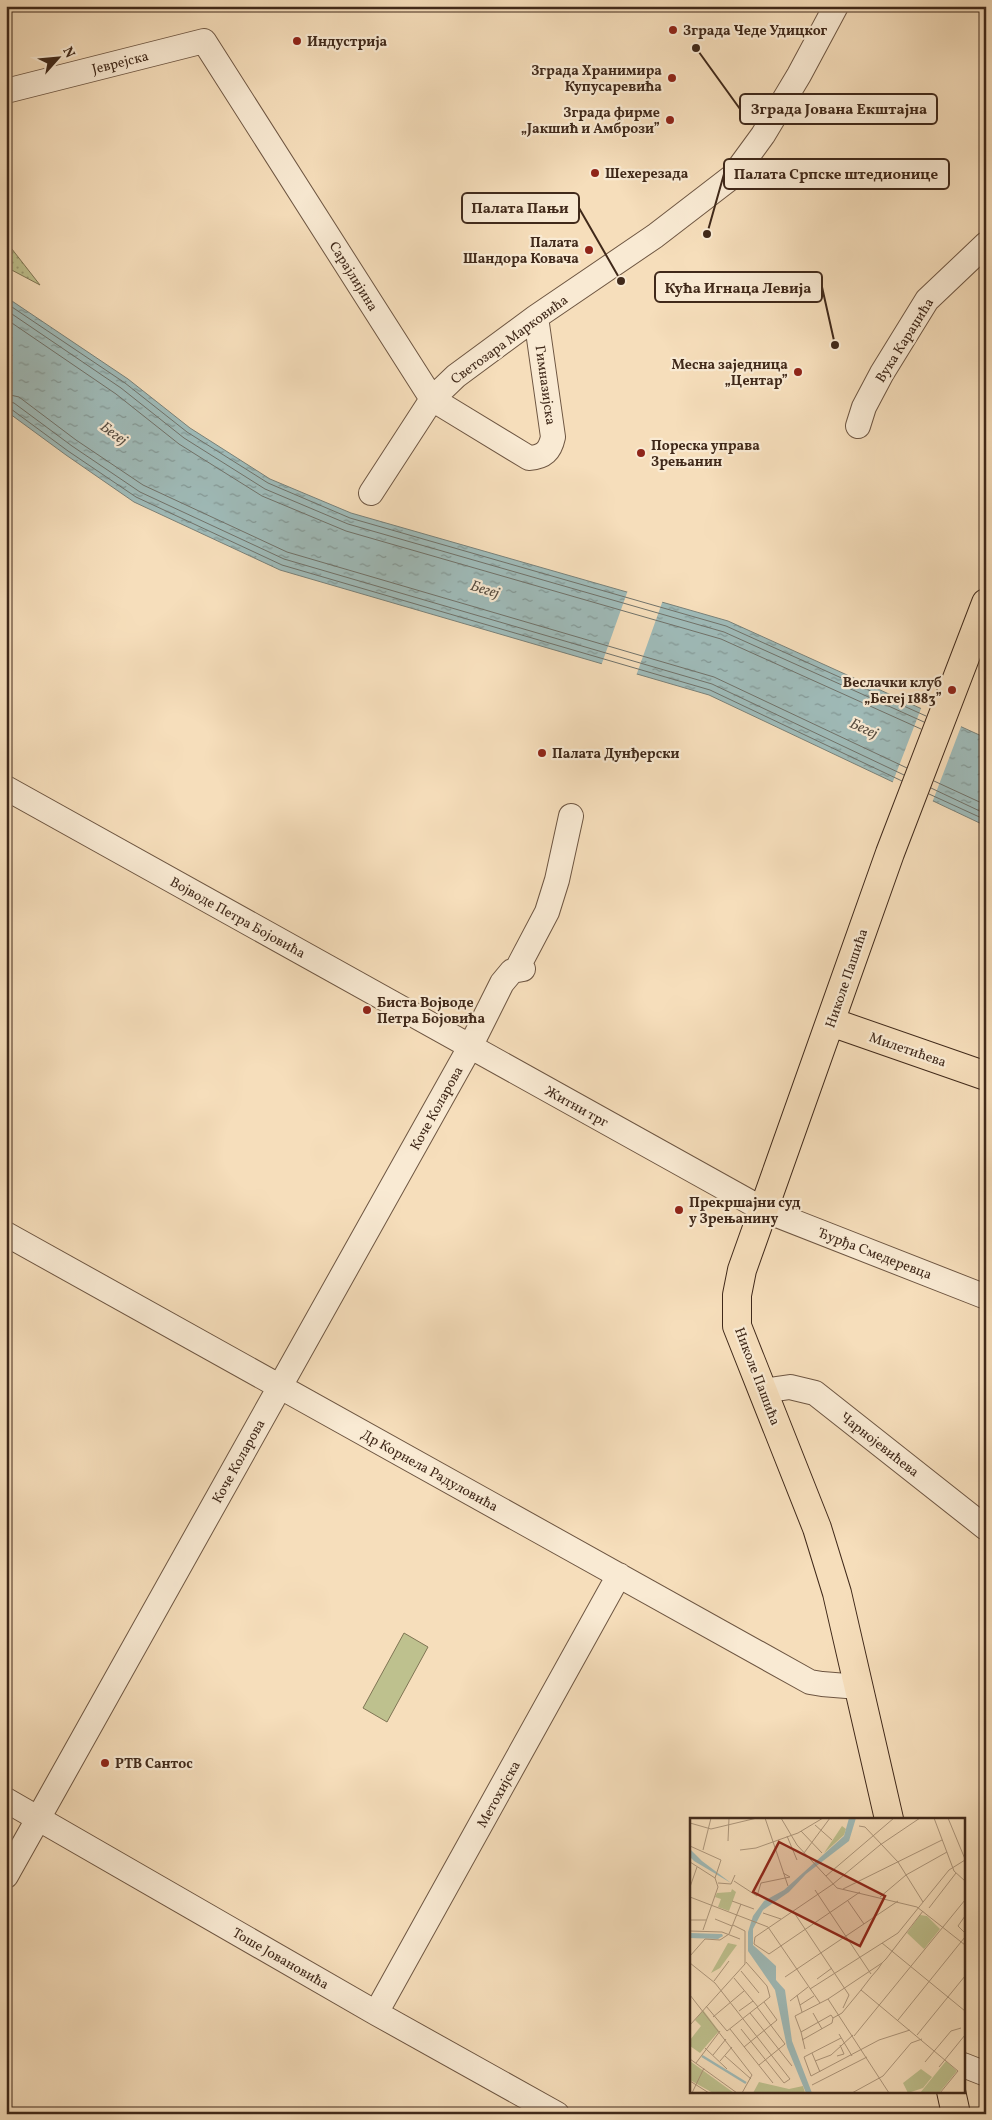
<svg xmlns="http://www.w3.org/2000/svg" width="992" height="2120" font-family="Vollkorn,serif">
	<defs>
		<pattern id="grass-dots" width="8" height="8" patternUnits="userSpaceOnUse" patternTransform="scale(1.25)"><rect width="8" height="8" fill="#bec18e"/><path d="M2 2h.1M6 6h.1" fill="none" stroke="#9c9d73" stroke-width="1.8" stroke-linecap="round"/></pattern>
		<pattern id="water-ripples" width="26" height="14" patternUnits="userSpaceOnUse" patternTransform="scale(1.25)"><rect width="26" height="14" fill="#9fbbb9"/><path d="M2 4q2-2 4 0t4 0M15 11q2-2 4 0t4 0" fill="none" stroke="#839896"/></pattern>
	</defs>
	<rect width="100%" height="100%" fill="#f6debb"/>
	<filter id="stains"><feTurbulence type="fractalNoise" baseFrequency=".004" numOctaves="4"/><feColorMatrix values="0 0 0 0 .2 0 0 0 0 .09 0 0 0 0 .02 0 0 0 .5 -.17"/></filter>
	<radialGradient id="worn" r=".72"><stop offset=".6" stop-color="#630" stop-opacity="0"/><stop offset="1" stop-color="#630" stop-opacity=".3"/></radialGradient>
	<path fill="url(#grass-dots)" stroke="#7f7554" d="M 6,238 L 8,244 L 40,285 L 6,267 Z"/>
	<path fill="#bec18e" stroke="#7f7554" d="M 404,1633 L 428,1647 L 387,1722 L 363,1708 Z"/>
	<path fill="url(#water-ripples)" stroke="#798179" d="M 6,297 L 128,379 L 190,428 L 270,479 L 351,513 L 728,621 L 986,738 L 986,826 L 709,695 L 280,570 L 134,502 L 66,455 L 6,411 Z"/>
	<path fill="#f6debb" d="M 628,590 L 663,600 L 636,676 L 601,666 Z
		M 922,706 L 962,724 L 932,803 L 892,784 Z"/>
	<g fill="none" stroke-linecap="round" stroke-linejoin="round">
		<path stroke="#70726a" stroke-width="1" d="M 6,303 L 125,383 L 187,432 L 268,483 L 350,518 L 726,626 L 926,716
			M 6,310 L 121,388 L 184,438 L 265,489 L 348,524 L 724,632 L 924,722
			M 6,319 L 116,394 L 179,444 L 262,496 L 346,531 L 721,639 L 921,729
			M 6,394 L 19,397 L 76,440 L 143,485 L 287,552 L 714,677 L 907,768
			M 6,401 L 14,403 L 72,446 L 140,492 L 284,559 L 712,684 L 904,775
			M 6,408 L 11,409 L 68,451 L 136,497 L 282,565 L 710,690 L 902,781
			M 934,781 L 986,805
			M 931,788 L 986,814
			M 929,794 L 986,820"/>
		<defs>
			<path id="minor" d="M 6,91 L 204,41 L 432,399 L 529,458 C 544,457 550,451 553,437 L 536,317
				M 858,426 L 864,407 L 882,373 L 927,300 L 986,244
				M 371,493 L 432,399 L 456,376 L 536,317 L 655,236 L 733,176 L 763,135 L 799,75 L 836,6
				M 6,788 L 764,1210 L 986,1297
				M 517,969 L 547,912 L 557,880 L 571,816
				M 6,1234 L 810,1682 L 822,1684 L 859,1687
				M 763,1391 L 790,1387 L 815,1393 L 986,1528
				M 6,1800 L 376,2013 L 557,2114
				M 6,1876 L 470,1047 L 502,983 L 512,971 L 523,969
				M 376,2013 L 619,1575
				M 963,2065 L 986,2074"/>
			<path id="major" d="M 831,1022 L 986,1076
				M 889,1819 L 837,1593 L 817,1528 L 737,1326 L 737,1295 L 742,1270 L 890,853 L 986,603
				M 951,2091 L 956,2114"/>
		</defs>
		<use href="#minor" stroke="#6e5642" stroke-width="26"/>
		<use href="#major" stroke="#40291a" stroke-width="30"/>
		<use href="#minor" stroke="#f9ead3" stroke-width="24"/>
		<use href="#major" stroke="#f6debb" stroke-width="28"/>
	</g>
	<g fill="#8f2418" stroke="#f9ead3" stroke-width="2">
		<circle cx="673" cy="30" r="5"/>
		<circle cx="297" cy="41" r="5"/>
		<circle cx="672" cy="78" r="5"/>
		<circle cx="670" cy="120" r="5"/>
		<circle cx="595" cy="173" r="5"/>
		<circle cx="589" cy="250" r="5"/>
		<circle cx="798" cy="372" r="5"/>
		<circle cx="641" cy="453" r="5"/>
		<circle cx="952" cy="690" r="5"/>
		<circle cx="542" cy="753" r="5"/>
		<circle cx="367" cy="1010" r="5"/>
		<circle cx="679" cy="1210" r="5"/>
		<circle cx="105" cy="1763" r="5"/>
	</g>
	<g text-anchor="middle" stroke-width="4.5" stroke-linejoin="round" paint-order="stroke">
		<g font-size="14" font-weight="bold" fill="#40291a" stroke="#f9ead3" text-anchor="start">
			<text x="683" y="35">Зграда Чеде Удицког</text>
			<text x="307" y="46">Индустрија</text>
			<text x="662" y="75" text-anchor="end">Зграда Хранимира<tspan x="662" dy="16">Купусаревића</tspan></text>
			<text x="660" y="117" text-anchor="end">Зграда фирме<tspan x="660" dy="16">„Јакшић и Амбрози”</tspan></text>
			<text x="605" y="178">Шехерезада</text>
			<text x="579" y="247" text-anchor="end">Палата<tspan x="579" dy="16">Шандора Ковача</tspan></text>
			<text x="788" y="369" text-anchor="end">Месна заједница<tspan x="788" dy="16">„Центар”</tspan></text>
			<text x="651" y="450">Пореска управа<tspan x="651" dy="16">Зрењанин</tspan></text>
			<text x="942" y="687" text-anchor="end">Веслачки клуб<tspan x="942" dy="16">„Бегеј 1883”</tspan></text>
			<text x="552" y="758">Палата Дунђерски</text>
			<text x="377" y="1007">Биста Војводе<tspan x="377" dy="16">Петра Бојовића</tspan></text>
			<text x="689" y="1207">Прекршајни суд<tspan x="689" dy="16">у Зрењанину</tspan></text>
			<text x="115" y="1768">РТВ Сантос</text>
		</g>
		<g font-size="14" fill="#40291a" stroke="#f9ead3">
			<text transform="translate(120 62) rotate(-14)" y="5">Јеврејска</text>
			<text transform="translate(354 276) rotate(58)" y="5">Сарајлијина</text>
			<text transform="translate(509 339) rotate(-36)" y="5">Светозара Марковића</text>
			<text transform="translate(904 340) rotate(-58)" y="5">Вука Караџића</text>
			<text transform="translate(546 385) rotate(82)" y="5">Гимназијска</text>
			<text transform="translate(238 917) rotate(29)" y="5">Војводе Петра Бојовића</text>
			<text transform="translate(846 978) rotate(-71)" y="5">Николе Пашића</text>
			<text transform="translate(908 1049) rotate(19)" y="5">Милетићева</text>
			<text transform="translate(577 1106) rotate(29)" y="5">Житни трг</text>
			<text transform="translate(436 1108) rotate(-61)" y="5">Коче Коларова</text>
			<text transform="translate(875 1253) rotate(21)" y="5">Ђурђа Смедеревца</text>
			<text transform="translate(758 1376) rotate(69)" y="5">Николе Пашића</text>
			<text transform="translate(880 1444) rotate(38)" y="5">Чарнојевићева</text>
			<text transform="translate(238 1461) rotate(-61)" y="5">Коче Коларова</text>
			<text transform="translate(430 1470) rotate(29)" y="5">Др Корнела Радуловића</text>
			<text transform="translate(498 1794) rotate(-61)" y="5">Метохијска</text>
			<text transform="translate(281 1958) rotate(30)" y="5">Тоше Јовановића</text>
		</g>
		<g font-size="15" font-style="italic" fill="#584e42" stroke="#f9ead3">
			<text transform="translate(114 433) rotate(36)" y="5">Бегеј</text>
			<text transform="translate(485 589) rotate(17)" y="5">Бегеј</text>
			<text transform="translate(864 728) rotate(24)" y="5">Бегеј</text>
		</g>
	</g>
	<g transform="translate(690 1818)">
		<rect width="275" height="275" fill="#f6debb"/>
		<path d="M 152,8 L 156,11 L 154,17 L 134,35 ZM 13,192 L 29,213 L 10,235 L 0,228 L 0,222 L 11,208 L 5,202 ZM 0,243 L 44,275 L 23,275 L 0,262 ZM 69,264 L 99,271 L 113,268 L 115,275 L 63,275 Z" fill="#bec18e"/>
		<path d="M 38,125 L 47,127 L 30,150 L 21,155 ZM 256,243 L 267,253 L 249,275 L 230,275 Z" fill="#bec18e"/>
		<path d="M 230,97 L 237,98 L 250,111 L 234,131 L 217,115 Z" fill="#bec18e"/>
		<path d="M 42,71 L 46,74 L 39,93 L 28,89 L 31,81 L 25,79 L 27,75 L 41,74 ZM 231,251 L 242,259 L 233,270 L 218,275 L 213,265 Z" fill="#bec18e"/>
		<path d="M 159,0 L 166,0 L 159,23 L 116,56 L 99,74 L 73,92 L 63,111 L 63,127 L 86,148 L 86,162 L 95,172 L 102,223 L 122,275 L 116,275 L 97,229 L 85,172 L 58,133 L 58,114 L 63,98 L 74,83 L 94,72 L 154,18 ZM 0,31 L 12,43 L 41,65 L 4,43 L 0,39 ZM 0,115 L 32,116 L 33,118 L 28,121 L 0,120 Z" fill="#9fbbb9"/>
		<path fill="none" stroke="#9fbbb9" stroke-width="2.5" d="M 12,238 L 56,265"/>
		<path fill="none" stroke="#ad967b" stroke-width="1" d="M 75,0 L 98,68M 91,0 L 107,27 L 147,70 L 227,89 L 275,127M 244,0 L 264,53 L 275,63M 258,0 L 275,41M 0,5 L 21,11 L 67,0M 125,7 L 142,22M 169,8 L 175,9 L 208,44 L 233,84M 111,13 L 132,35M 97,18 L 107,42M 38,23 L 39,0M 0,28 L 31,42 L 25,60 L 28,69 L 13,112M 13,32 L 21,0M 50,32 L 66,30 L 108,15 L 133,0M 114,35 L 140,0M 0,44 L 25,60M 136,58 L 204,0M 44,63 L 67,78 L 71,65 L 100,59 L 93,55M 28,65 L 41,66 L 45,57M 0,69 L 7,49M 153,71 L 252,22M 125,72 L 181,156M 170,74 L 79,136 L 64,126 L 65,119 L 143,66 L 190,27 L 230,0M 0,79 L 78,109 L 130,185M 190,79 L 216,57 L 257,34M 42,83 L 64,91M 158,83 L 174,106M 239,90 L 266,55M 103,93 L 159,177 L 153,190M 73,95 L 91,101M 275,98 L 268,108 L 275,115M 25,101 L 42,108M 0,102 L 16,102M 0,113 L 32,114 L 50,121M 192,125 L 275,193M 0,138 L 15,121 L 30,122 L 39,116 L 51,86M 0,145 L 25,165 L 100,261 L 94,265 L 51,211M 192,145 L 138,181 L 105,198 L 111,214 L 141,197 L 143,200 L 152,195 L 171,172 L 181,159 L 188,151 L 192,145 L 196,141 L 233,93M 51,153 L 69,175M 95,159 L 208,83M 44,160 L 68,189M 127,161 L 142,150M 24,163 L 39,143M 120,171 L 208,115 L 259,52 L 275,42M 171,172 L 268,253 L 250,275M 0,177 L 62,257 L 52,275M 107,177 L 112,194M 138,181 L 199,275M 100,183 L 118,169M 110,187 L 124,178M 16,188 L 37,213 L 80,179 L 77,168 L 56,144M 67,189 L 95,226 L 69,247M 49,193 L 63,183M 60,195 L 102,248M 123,195 L 132,211M 23,199 L 54,173M 208,202 L 275,119M 0,207 L 55,146 L 55,113 L 43,107M 40,211 L 83,265M 111,214 L 115,231M 149,216 L 162,238M 227,217 L 275,158M 164,218 L 275,82M 151,220 L 114,239 L 121,258 L 189,222 L 220,212M 112,222 L 142,205 L 143,200M 54,229 L 87,202 L 74,184M 15,230 L 37,251M 122,235 L 130,254M 23,237 L 36,221M 35,238 L 61,261M 147,238 L 154,236 L 150,227M 0,241 L 47,275M 30,243 L 42,229M 125,243 L 141,237 L 163,217M 235,244 L 261,213 L 271,210M 6,245 L 30,213M 249,249 L 275,217M 0,263 L 19,275M 122,267 L 177,239M 2,275 L 14,250M 162,275 L 193,258 L 221,225 L 232,221"/>
		<path fill="#8f2418" fill-opacity="0.15" stroke="#8f2418" stroke-width="2.5" d="M 89,24 L 195,78 L 170,128 L 63,74 Z"/>
		<rect width="275" height="275" fill="none" stroke="#40291a" stroke-width="2.5"/>
	</g>
	<path fill="none" stroke="#40291a" stroke-width="2" d="M696 48L740 109M707 234L724 174M621 281L579 208M835 345L822 287"/>
	<g fill="#40291a" stroke="#f9ead3" stroke-width="2">
		<circle cx="696" cy="48" r="5"/>
		<circle cx="707" cy="234" r="5"/>
		<circle cx="621" cy="281" r="5"/>
		<circle cx="835" cy="345" r="5"/>
	</g>
	<g fill="#f9ead3" stroke="#40291a" stroke-width="2">
		<rect x="740" y="94" width="197" height="30" rx="5"/>
		<rect x="724" y="159" width="225" height="30" rx="5"/>
		<rect x="462" y="193" width="117" height="30" rx="5"/>
		<rect x="655" y="272" width="167" height="30" rx="5"/>
	</g>
	<g font-size="15" text-anchor="middle" font-weight="bold" fill="#40291a">
		<text x="839" y="114">Зграда Јована Екштајна</text>
		<text x="836" y="179">Палата Српске штедионице</text>
		<text x="520" y="213">Палата Пањи</text>
		<text x="738" y="293">Кућа Игнаца Левија</text>
	</g>
	<rect width="992" height="2120" fill="none" stroke="#f6debb" stroke-width="25"/>
	<rect x="8" y="8" width="977" height="2105" fill="none" stroke="#40291a" stroke-width="2.5"/>
	<rect x="12" y="12" width="967" height="2095" fill="none" stroke="#40291a"/>
	<g transform="translate(58 58) rotate(63)" stroke="#f9ead3" stroke-width="4" paint-order="stroke">
	<path d="M0-4L9 19L0 12L-9 19Z" fill="#40291a"/>
	<text y="-8" font-size="14" font-weight="bold" text-anchor="middle" fill="#40291a">N</text>
	</g>
	<rect width="100%" height="100%" filter="url(#stains)"/>
	<rect width="100%" height="100%" fill="url(#worn)"/>
</svg>
